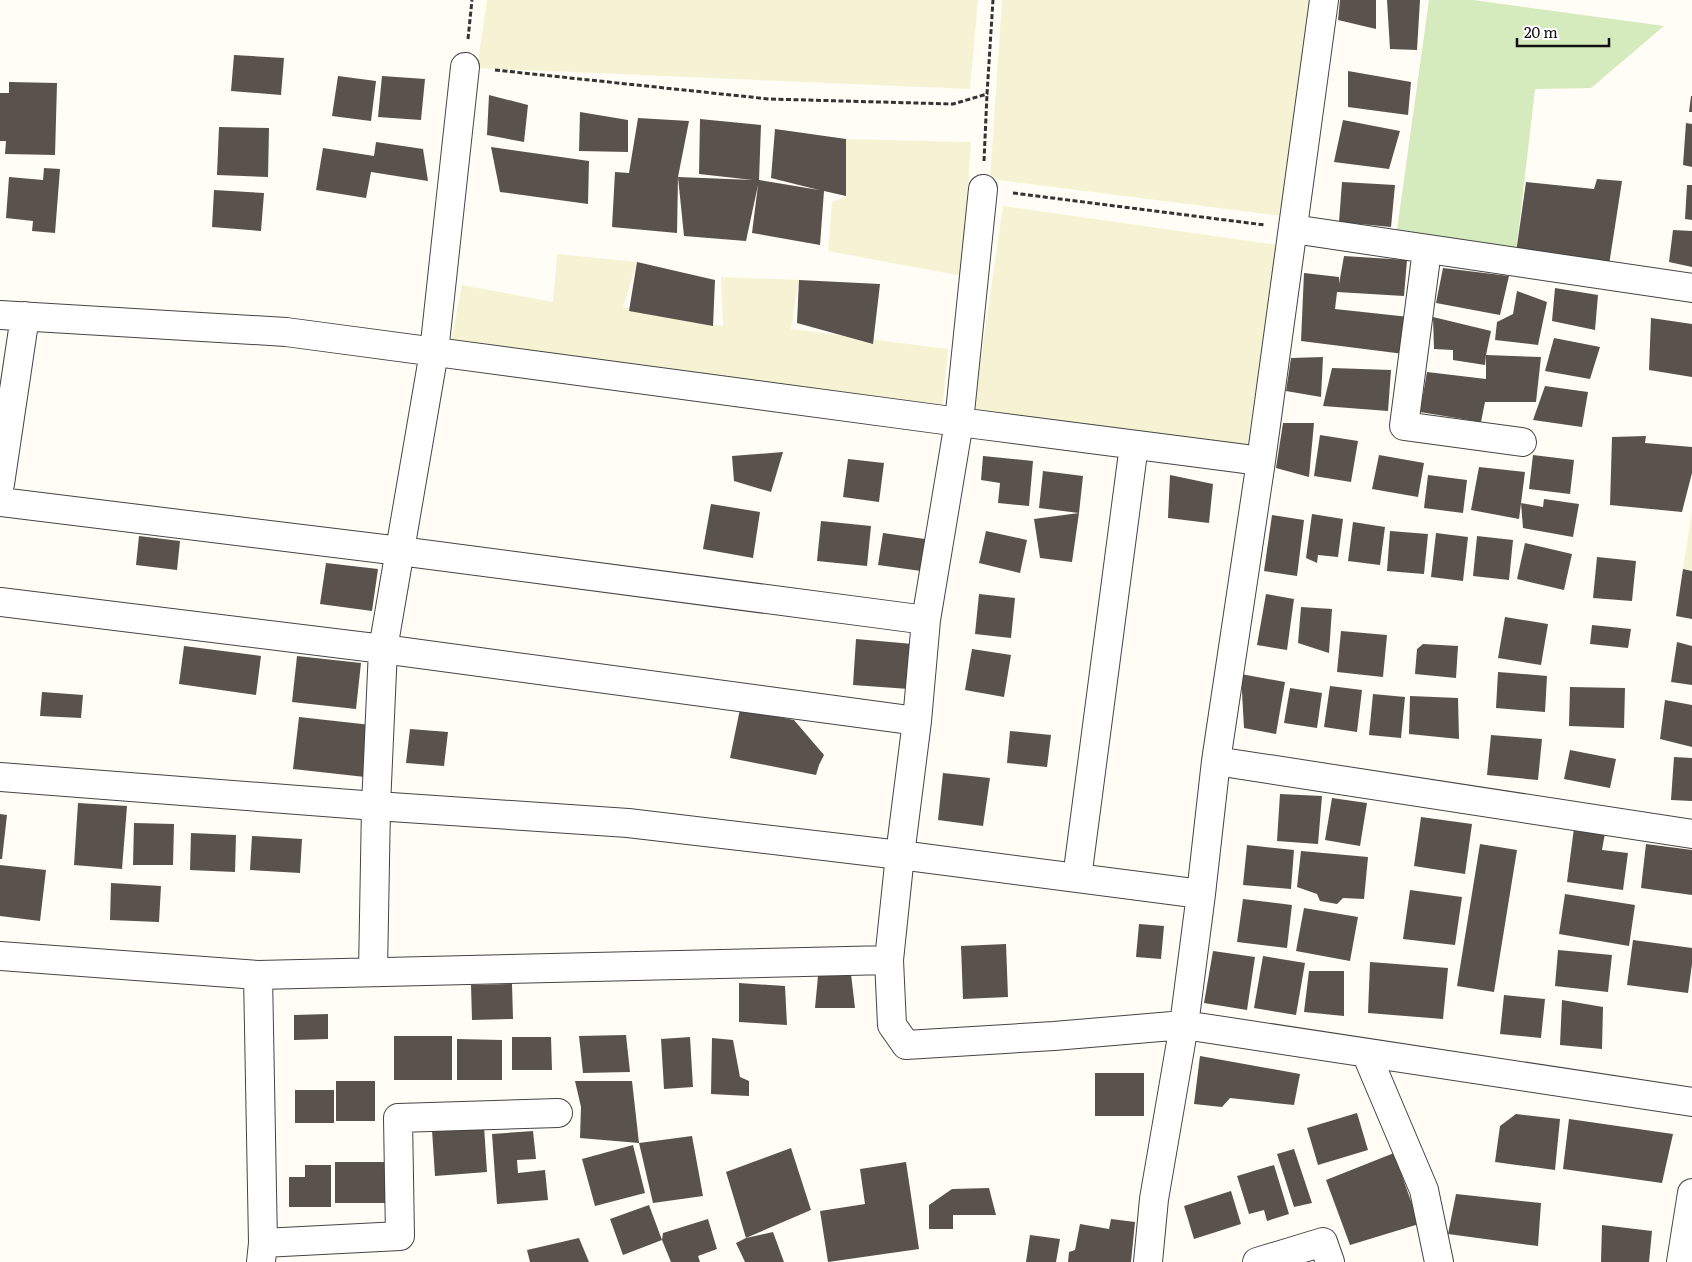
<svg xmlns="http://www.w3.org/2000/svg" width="1692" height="1262" font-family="Literata,serif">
	<rect width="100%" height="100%" fill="#fffdf5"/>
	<path fill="#f6f3d4" d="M 487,0 L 978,0 L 970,89 L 477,68 Z
		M 1002,0 L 1312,0 L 1282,216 L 990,179 Z
		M 846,139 L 971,142 L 962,276 L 828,251 L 832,202 L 846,196 Z
		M 1003,206 L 1277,245 L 1247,448 L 973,412 Z
		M 557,254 L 637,262 L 623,307 L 723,326 L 721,277 L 799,280 L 791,329 L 948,349 L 943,405 L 451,341 L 462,285 L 553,302 Z
		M 1692,511 L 1692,570 L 1683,569 Z"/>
	<path fill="#d5ebbd" d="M 1429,0 L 1473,0 L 1664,26 L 1591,88 L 1535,89 L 1516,253 L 1396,237 Z"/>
	<path fill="#5a524d" d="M 1340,0 L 1376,0 L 1376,29 L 1338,20 Z
		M 1387,0 L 1420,0 L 1417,50 L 1390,49 Z
		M 234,55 L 284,58 L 281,95 L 231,91 Z
		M 1348,71 L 1411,82 L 1408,115 L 1348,107 Z
		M 338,76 L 376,81 L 371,121 L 332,116 Z
		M 382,76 L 425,79 L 421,120 L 378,117 Z
		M 9,82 L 57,83 L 55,155 L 5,154 L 6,141 L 0,141 L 0,93 L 9,93 Z
		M 489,95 L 528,105 L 524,142 L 487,135 Z
		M 1691,96 L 1692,96 L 1692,112 L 1689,112 Z
		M 580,112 L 628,120 L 628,152 L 579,151 Z
		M 638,118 L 689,121 L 678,177 L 753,180 L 699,174 L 700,119 L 761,125 L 759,180 L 819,190 L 771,178 L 775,129 L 846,139 L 846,196 L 824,191 L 820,245 L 752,233 L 758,185 L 746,241 L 684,236 L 678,177 L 677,233 L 612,227 L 615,172 L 629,173 Z
		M 1343,120 L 1400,131 L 1389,169 L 1334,162 Z
		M 1686,123 L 1692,124 L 1692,167 L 1683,165 Z
		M 219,127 L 269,128 L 268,177 L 217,175 Z
		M 376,142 L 423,149 L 428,181 L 371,172 L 366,198 L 316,190 L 323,148 L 374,156 Z
		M 491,147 L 589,161 L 588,204 L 500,192 Z
		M 44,168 L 60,169 L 55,233 L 32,231 L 33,221 L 6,218 L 9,177 L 43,180 Z
		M 1597,179 L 1622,181 L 1609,265 L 1516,253 L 1526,182 L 1594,189 Z
		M 1342,182 L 1395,185 L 1391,227 L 1339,222 Z
		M 1687,185 L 1692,185 L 1692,220 L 1685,219 Z
		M 214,190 L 264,193 L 261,231 L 212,227 Z
		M 1673,230 L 1692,231 L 1692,267 L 1669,262 Z
		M 1344,256 L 1407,260 L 1404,296 L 1337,292 L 1335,309 L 1409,317 L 1404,354 L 1301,341 L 1304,273 L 1339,277 L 1339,284 Z
		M 637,262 L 715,280 L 713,326 L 629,311 Z
		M 1443,268 L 1509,276 L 1500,315 L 1436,303 Z
		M 799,280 L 880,284 L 873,344 L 797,323 Z
		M 1555,288 L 1598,295 L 1595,330 L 1552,321 Z
		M 1517,291 L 1547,302 L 1538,345 L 1495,340 L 1497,322 L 1513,314 Z
		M 1433,317 L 1491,331 L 1486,355 L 1541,357 L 1536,402 L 1485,402 L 1481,422 L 1420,412 L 1427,372 L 1486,379 L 1486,355 L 1485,365 L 1453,360 L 1453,350 L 1434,349 Z
		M 1651,318 L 1692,324 L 1692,377 L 1649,370 Z
		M 1554,338 L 1600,347 L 1590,379 L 1545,371 Z
		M 1323,357 L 1321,397 L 1286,391 L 1291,358 Z
		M 1332,368 L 1391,370 L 1388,411 L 1323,406 Z
		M 1545,386 L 1588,392 L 1582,427 L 1533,420 Z
		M 1283,423 L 1314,423 L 1309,477 L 1276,468 Z
		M 1320,435 L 1358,441 L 1351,482 L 1314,476 Z
		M 1646,436 L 1645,443 L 1692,447 L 1692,473 L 1682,512 L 1610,505 L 1612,437 Z
		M 783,452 L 771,492 L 734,481 L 732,456 Z
		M 1379,455 L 1424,463 L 1418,497 L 1372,489 Z
		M 1533,455 L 1574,460 L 1570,494 L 1529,489 Z
		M 983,456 L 1033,461 L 1029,506 L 998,503 L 1000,483 L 981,480 Z
		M 848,459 L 884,463 L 879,502 L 843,497 Z
		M 1479,467 L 1525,472 L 1519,519 L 1471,510 Z
		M 1043,471 L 1083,476 L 1079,513 L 1039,508 Z
		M 1170,475 L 1213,484 L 1209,523 L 1168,518 Z
		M 1428,475 L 1467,480 L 1463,513 L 1424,508 Z
		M 1544,499 L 1579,504 L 1573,537 L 1523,528 L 1521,503 L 1543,507 Z
		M 711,504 L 760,512 L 753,558 L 703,549 Z
		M 1079,513 L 1072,562 L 1040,558 L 1034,519 Z
		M 1312,514 L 1343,519 L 1338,557 L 1318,555 L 1317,563 L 1306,558 Z
		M 1272,515 L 1304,520 L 1297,576 L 1264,571 Z
		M 821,521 L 871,526 L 867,566 L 817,561 Z
		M 1353,522 L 1385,527 L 1380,565 L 1348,561 Z
		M 986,531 L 1027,540 L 1020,573 L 979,563 Z
		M 1390,531 L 1428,534 L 1424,574 L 1387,571 Z
		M 883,533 L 925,539 L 921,571 L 878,565 Z
		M 1436,533 L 1468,537 L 1463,581 L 1431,577 Z
		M 139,536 L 180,541 L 177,570 L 136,565 Z
		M 1477,536 L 1513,540 L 1509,580 L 1473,576 Z
		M 1525,543 L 1572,554 L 1564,590 L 1517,579 Z
		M 1597,557 L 1636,561 L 1632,601 L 1593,598 Z
		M 326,563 L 378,569 L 372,611 L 320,604 Z
		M 1683,569 L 1692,571 L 1692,619 L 1676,616 Z
		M 979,594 L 1015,598 L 1011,638 L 975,634 Z
		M 1266,594 L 1294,599 L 1287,650 L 1257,645 Z
		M 1301,607 L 1332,609 L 1329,653 L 1298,643 Z
		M 1505,617 L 1548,624 L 1541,665 L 1498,658 Z
		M 1592,625 L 1631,629 L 1628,648 L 1590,644 Z
		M 1341,631 L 1387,635 L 1383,677 L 1337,672 Z
		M 856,639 L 913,644 L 909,689 L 853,685 Z
		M 1677,642 L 1692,646 L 1692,685 L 1671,682 Z
		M 1423,644 L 1458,646 L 1456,678 L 1415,674 L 1417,649 Z
		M 184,646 L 261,656 L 256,695 L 179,684 Z
		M 972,649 L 1011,655 L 1004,697 L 965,690 Z
		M 297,656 L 361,663 L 356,709 L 292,702 Z
		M 1498,672 L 1547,676 L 1545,712 L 1496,708 Z
		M 1241,674 L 1285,682 L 1276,734 L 1244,728 Z
		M 1330,686 L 1362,690 L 1357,732 L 1324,727 Z
		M 1570,687 L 1625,688 L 1624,728 L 1569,726 Z
		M 1290,688 L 1322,693 L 1317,728 L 1284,723 Z
		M 42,692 L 83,695 L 81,718 L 40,716 Z
		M 1373,694 L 1405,697 L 1401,738 L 1369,735 Z
		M 1410,696 L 1458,698 L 1459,739 L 1409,734 Z
		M 1665,700 L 1692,705 L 1692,747 L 1660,739 Z
		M 740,709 L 794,720 L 824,755 L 819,765 L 816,775 L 730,758 Z
		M 299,717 L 371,725 L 365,777 L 293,769 Z
		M 410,729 L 448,732 L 444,766 L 406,763 Z
		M 1010,731 L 1051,735 L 1047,767 L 1007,763 Z
		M 1491,735 L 1542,739 L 1538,780 L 1487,775 Z
		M 1570,750 L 1616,759 L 1610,788 L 1564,779 Z
		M 1674,757 L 1692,758 L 1692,801 L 1671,800 Z
		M 943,773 L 990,778 L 983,826 L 938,820 Z
		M 1280,794 L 1322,796 L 1318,844 L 1277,841 Z
		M 1332,798 L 1367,803 L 1360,846 L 1325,840 Z
		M 78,803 L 127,806 L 122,869 L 74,865 Z
		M 0,814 L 7,815 L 2,859 L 0,859 Z
		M 1421,817 L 1472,824 L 1465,874 L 1414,866 Z
		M 134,823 L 174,824 L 173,865 L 133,865 Z
		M 1574,828 L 1605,833 L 1602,850 L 1628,853 L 1623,890 L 1567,882 Z
		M 191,833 L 236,835 L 235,872 L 190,870 Z
		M 252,836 L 302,839 L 300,873 L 250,870 Z
		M 1480,844 L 1517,850 L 1494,992 L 1457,986 Z
		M 1646,844 L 1692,850 L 1692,895 L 1641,888 Z
		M 1247,845 L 1294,850 L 1291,889 L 1243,885 Z
		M 1301,851 L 1368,857 L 1364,899 L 1343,898 L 1337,904 L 1320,901 L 1317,894 L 1297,887 Z
		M 0,865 L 46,870 L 40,921 L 0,916 Z
		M 111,883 L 161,886 L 159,922 L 110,920 Z
		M 1410,890 L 1462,897 L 1455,945 L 1403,939 Z
		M 1565,894 L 1635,905 L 1629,946 L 1559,934 Z
		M 1243,899 L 1292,905 L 1287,948 L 1237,942 Z
		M 1304,908 L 1358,917 L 1350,961 L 1296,951 Z
		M 1139,924 L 1164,926 L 1161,959 L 1136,957 Z
		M 1633,940 L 1692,948 L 1692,964 L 1688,993 L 1627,985 Z
		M 1006,944 L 1008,997 L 963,999 L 961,946 Z
		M 1558,950 L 1612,955 L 1608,992 L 1555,986 Z
		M 1213,951 L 1255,957 L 1247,1010 L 1204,1003 Z
		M 1263,956 L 1305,963 L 1296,1015 L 1254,1008 Z
		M 1370,962 L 1448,968 L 1443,1019 L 1368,1013 Z
		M 1309,971 L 1344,971 L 1344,1016 L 1304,1012 Z
		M 851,974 L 855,1008 L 815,1008 L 818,976 Z
		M 739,983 L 785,986 L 787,1025 L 739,1022 Z
		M 512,984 L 513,1019 L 472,1020 L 471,985 Z
		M 1504,995 L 1545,999 L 1541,1038 L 1500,1034 Z
		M 1562,1000 L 1603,1007 L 1602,1049 L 1560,1045 Z
		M 328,1014 L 328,1039 L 294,1040 L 294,1015 Z
		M 626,1035 L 630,1072 L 583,1073 L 579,1036 Z
		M 394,1036 L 452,1036 L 452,1080 L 394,1080 Z
		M 512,1037 L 551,1037 L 552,1070 L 512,1070 Z
		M 690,1037 L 693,1087 L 664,1089 L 661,1039 Z
		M 712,1038 L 733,1040 L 740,1077 L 749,1081 L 749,1096 L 711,1094 Z
		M 457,1039 L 502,1040 L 502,1080 L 457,1080 Z
		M 1200,1056 L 1300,1074 L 1294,1105 L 1230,1098 L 1222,1107 L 1194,1104 Z
		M 1095,1073 L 1144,1073 L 1144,1116 L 1095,1116 Z
		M 336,1081 L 375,1081 L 375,1121 L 336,1121 Z
		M 575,1081 L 632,1081 L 639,1143 L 692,1136 L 703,1196 L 653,1203 L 639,1143 L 580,1138 L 581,1107 Z
		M 295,1090 L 334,1090 L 334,1123 L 295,1123 Z
		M 1357,1113 L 1368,1150 L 1318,1165 L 1307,1128 Z
		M 1516,1114 L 1560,1119 L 1555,1170 L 1495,1162 L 1500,1126 Z
		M 1569,1119 L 1673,1134 L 1662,1183 L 1563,1169 Z
		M 484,1126 L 487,1172 L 435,1176 L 432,1130 Z
		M 533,1131 L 536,1159 L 517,1160 L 518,1173 L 545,1170 L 548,1200 L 497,1204 L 492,1134 Z
		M 633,1145 L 645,1193 L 595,1206 L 582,1159 Z
		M 791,1148 L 811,1210 L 746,1238 L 726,1172 Z
		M 1294,1149 L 1312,1203 L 1294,1207 L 1277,1154 Z
		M 1394,1153 L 1419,1224 L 1350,1245 L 1326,1180 Z
		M 335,1162 L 385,1162 L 385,1203 L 335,1203 Z
		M 906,1162 L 919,1249 L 828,1262 L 820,1211 L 865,1204 L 860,1169 Z
		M 305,1165 L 331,1165 L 331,1207 L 289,1207 L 289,1177 L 305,1177 Z
		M 1274,1165 L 1289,1214 L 1267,1221 L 1264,1210 L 1249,1214 L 1237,1176 Z
		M 989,1188 L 996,1215 L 953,1215 L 953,1229 L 929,1229 L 929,1205 L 952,1189 Z
		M 1231,1191 L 1241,1224 L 1194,1239 L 1184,1206 Z
		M 1456,1194 L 1541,1203 L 1538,1246 L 1448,1234 Z
		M 649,1205 L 662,1240 L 623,1255 L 610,1219 Z
		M 708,1219 L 717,1249 L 698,1256 L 700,1262 L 671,1262 L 662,1240 L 663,1233 Z
		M 1111,1219 L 1135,1222 L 1131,1262 L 1068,1262 L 1069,1252 L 1075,1250 L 1080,1224 L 1109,1229 Z
		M 1602,1225 L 1652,1231 L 1649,1262 L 1601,1262 Z
		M 773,1232 L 784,1262 L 745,1262 L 736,1243 L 746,1238 Z
		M 1030,1235 L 1060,1239 L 1056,1262 L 1026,1262 Z
		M 579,1238 L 589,1262 L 530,1262 L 527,1250 Z"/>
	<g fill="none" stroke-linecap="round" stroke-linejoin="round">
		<defs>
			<path id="minor" d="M 983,189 L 959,422 L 926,620 L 917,721 L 900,855 L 889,960 L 892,1025 L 906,1045 L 1054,1036 L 1184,1025 L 1692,1102
				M 1293,229 L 1692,288
				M 1427,250 L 1404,426 L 1522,442
				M 0,315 L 286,332 L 959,422 L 1261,461
				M 0,484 L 25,316
				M 0,502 L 400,551 L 926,620
				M 0,602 L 383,649 L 917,721
				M 1216,761 L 1692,834
				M 0,777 L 376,806 L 628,823 L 900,855 L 1201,894
				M 1077,878 L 1134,445
				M 0,956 L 258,975 L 889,960
				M 373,972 L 376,806 L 383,649 L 434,352 L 465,67
				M 258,975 L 263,1243
				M 1366,1053 L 1424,1190 L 1439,1262
				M 261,1262 L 263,1243 L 400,1236 L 398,1118 L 558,1113
				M 1148,1262 L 1154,1199 L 1184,1025 L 1201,894 L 1216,761 L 1261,461 L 1324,0
				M 1257,1262 L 1323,1242 L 1330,1262
				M 1681,1262 L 1692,1193"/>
		</defs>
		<use href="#minor" stroke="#444" stroke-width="30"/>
		<path stroke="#333" stroke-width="3" stroke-dasharray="5 2.5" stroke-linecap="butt" d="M 468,39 L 472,0
			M 495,70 L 769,99 L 953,104 L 987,94 L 993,0
			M 984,161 L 987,94
			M 1013,193 L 1265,225"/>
		<use href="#minor" stroke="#fff" stroke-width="28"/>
	</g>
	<path d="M1517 38v8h92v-8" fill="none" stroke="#111111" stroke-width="2.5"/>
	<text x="1524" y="38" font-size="15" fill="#111111" stroke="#ffffff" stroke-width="4" paint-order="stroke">20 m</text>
</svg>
